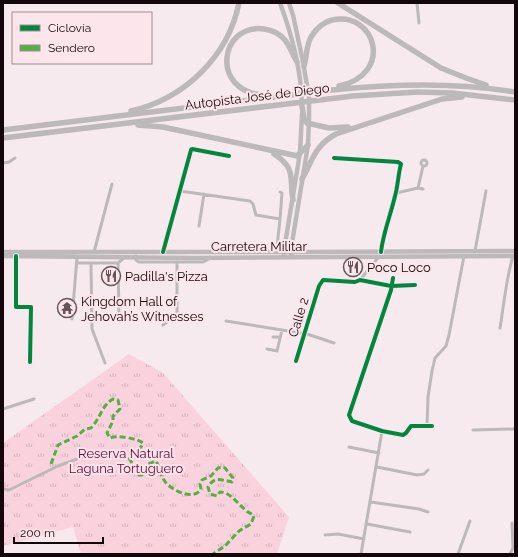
<svg xmlns="http://www.w3.org/2000/svg" width="518" height="557" font-family="Raleway,sans-serif">
	<defs>
		<pattern id="park-tufts" width="24" height="20" patternUnits="userSpaceOnUse"><rect width="24" height="20" fill="#fad2dd"/><path d="M3 7l-1-3M5 7V3M7 7l1-3M15 17l-1-3M17 17v-4M19 17l1-3" fill="none" stroke="#d5b3bc"/></pattern>
	</defs>
	<rect width="100%" height="100%" fill="#f7eaee"/>
	<path fill="url(#park-tufts)" d="M 129,354 L 163,373 L 289,517 L 277,554 L 81,554 L 73,527 L 3,546 L 3,443 Z"/>
	<g fill="none" stroke-linecap="round" stroke-linejoin="round">
		<path stroke="#bdb8b9" stroke-width="3" d="M 417,3 L 419,23
			M 334,158 L 398,162 L 401,164 C 398,175 398,186 395,196 C 391,214 383,233 381,252
			M421 163a3 3 0 1 1 6 0a3 3 0 1 1-6 0Z
			M 3,163 L 9,162 L 15,158
			M 418,188 L 423,166
			M 180,191 L 250,201 L 253,204 L 256,215 L 280,219
			M 396,193 L 418,188 L 423,189
			M 199,226 L 204,194
			M 277,247 L 280,219 L 282,193 L 280,192
			M 475,251 L 486,191
			M 94,252 L 112,184
			M 163,252 L 191,150 L 192,149 L 229,156
			M 16,256 L 16,307 L 31,307 L 30,362
			M 136,256 L 136,260 L 139,262 L 203,262 L 209,259
			M 77,263 L 118,263 L 125,257
			M 91,263 L 92,329 L 105,363
			M 118,263 L 119,316
			M 393,278 L 391,290 L 349,415 L 352,421 L 382,431 L 403,435 L 406,433 L 411,426 L 432,426
			M 360,280 L 377,259 L 380,257
			M 72,319 L 77,257
			M 226,321 L 307,334 L 334,343
			M 163,325 L 175,316 L 177,312 L 177,262
			M 500,328 C 504,304 506,279 513,256
			M 273,337 L 280,337
			M 267,349 L 277,351 L 282,330
			M 296,361 L 319,286 L 323,280 L 355,282 L 360,280 L 391,286 L 415,285
			M 3,409 L 34,399
			M 427,426 L 428,397 L 432,371 L 435,358 L 446,346 L 449,335 L 464,256
			M 473,430 L 515,429
			M 349,447 L 379,453
			M 377,467 L 417,475 L 424,474 L 428,470
			M 3,489 L 9,490 L 58,466 L 96,452
			M 371,502 L 419,509 L 428,512
			M 512,523 L 513,548
			M 367,524 L 410,532
			M 325,535 L 338,534 L 364,539
			M 361,554 L 382,431
			M 458,554 L 470,521
			M 510,554 L 513,548 L 515,547"/>
		<path stroke="#bdb8b9" stroke-width="4.5" d="M 280,3 C 292,35 301,70 302,104
			M 289,3 L 293,15 L 303,62 L 309,97 L 309,119 L 308,145 L 292,243 L 291,255
			M 3,252 L 307,252 L 515,251
			M 284,255 L 285,244 L 300,153 L 302,114
			M 3,256 L 193,258 L 515,256"/>
		<path stroke="#bdb8b9" stroke-width="5.5" d="M 338,3 L 441,68 L 466,78 L 486,85
			M 304,66 C 307,56 306,46 311,37 C 316,29 323,22 332,20 C 375,10 395,74 339,86
			M 264,95 C 210,92 219,23 264,29 C 272,30 280,34 285,40 C 290,47 293,55 297,62
			M 302,106 L 304,119 L 307,123 L 329,128 L 348,127
			M 131,111 C 184,99 228,57 239,3
			M 138,125 L 163,127 L 293,155 L 297,156 L 308,145
			M 3,130 L 332,90 C 393,84 453,82 515,92
			M 3,138 L 353,96 L 418,92 L 452,93 L 515,100
			M 274,154 C 297,169 289,178 293,200
			M 302,179 C 313,160 314,146 336,134 L 442,99 L 462,97"/>
		<path stroke="#55b044" stroke-width="3" stroke-dasharray="6 3" stroke-linecap="butt" d="M 51,464 L 58,445 L 77,436 L 85,429 L 91,428 C 100,419 102,405 113,399 L 118,400 L 120,409 L 113,416 L 113,421 L 107,433 L 110,438 C 117,435 136,438 143,443 L 141,447 L 133,453 L 129,458 L 139,475 L 142,475 L 148,464 L 156,461 C 160,468 161,478 167,484 C 174,491 194,501 201,489 L 200,484 L 202,480 L 211,476 L 218,468 L 223,467 L 225,468 L 233,478 L 232,482 C 222,480 214,476 208,487 L 210,494 L 217,496 L 220,492 C 231,492 238,505 246,510 C 248,513 251,513 254,516 L 251,524 L 239,531 L 225,546 L 213,554"/>
		<defs>
			<path id="cycleway" d="M 334,158 L 398,162 L 401,164 C 398,175 398,186 395,196 C 391,214 383,233 381,252
				M 163,252 L 191,150 L 192,149 L 229,156
				M 16,256 L 16,307 L 31,307 L 30,362
				M 393,278 L 391,290 L 349,415 L 352,421 L 382,431 L 403,435 L 406,433 L 411,426 L 432,426
				M 296,361 L 319,286 L 323,280 L 355,282 L 360,280 L 391,286 L 415,285"/>
		</defs>
		<use href="#cycleway" stroke="#fce5eb" stroke-width="6"/>
		<use href="#cycleway" stroke="#00873e" stroke-width="4"/>
	</g>
	<defs>
		<symbol id="restaurant-ring" viewBox="-11 -11 22 22"><circle r="9.5" fill="#fce5eb" stroke="#63565a" stroke-width="1.5"/><path d="M-5-6h1v4h1v-4h1v4h1v-4h1v5L-1.5 .5V6h-2V.5L-5-1ZM5-6V6H3V1.5H1.5Q1.5-4 5-6Z" fill="#63565a"/></symbol>
		<symbol id="temple-ring" viewBox="-11 -11 22 22"><circle r="9.5" fill="#fce5eb" stroke="#63565a" stroke-width="1.5"/><path d="M0-6L5-2H3V0L6.5 2.5H4V6H1.5V3h-3V6H-4V2.5H-6.5L-3 0V-2H-5Z" fill="#63565a"/></symbol>
	</defs>
	<g fill-rule="evenodd">
		<use href="#restaurant-ring" x="342" y="256" width="22" height="22"/>
		<use href="#restaurant-ring" x="100" y="265" width="22" height="22"/>
		<use href="#temple-ring" x="56" y="297" width="22" height="22"/>
	</g>
	<g text-anchor="middle" stroke-width="4" stroke-linejoin="round" paint-order="stroke">
		<g font-size="13" fill="#13070b" stroke="#fce5eb">
			<text transform="translate(257 96) rotate(-7)" y="5">Autopista José de Diego</text>
			<text x="259" y="251">Carretera Militar</text>
			<text transform="translate(298 317) rotate(-73)" y="5">Calle 2</text>
		</g>
		<g font-size="13" fill="#13070b" stroke="#fce5eb" text-anchor="start">
			<text x="367" y="272">Poco Loco</text>
			<text x="125" y="281">Padilla's Pizza</text>
			<text x="81" y="306">Kingdom Hall of<tspan x="81" dy="15">Jehovah’s Witnesses</tspan></text>
		</g>
		<g font-size="13" fill="#6b0536" stroke="#fce5eb">
			<text x="126" y="458">Reserva Natural<tspan x="126" dy="15">Laguna Tortuguero</tspan></text>
		</g>
	</g>
	<rect width="518" height="557" fill="none" stroke="#13070b" stroke-width="8"/>
	<rect x="12" y="12" width="140" height="52" fill="#fce5eb" stroke="#9f8c91"/>
	<rect x="20" y="25" width="20" height="6" fill="#00873e" stroke="#9f8c91"/>
	<text x="48" y="32" font-size="12" fill="#13070b">Ciclovía</text>
	<rect x="20" y="45" width="20" height="6" fill="#55b044" stroke="#9f8c91"/>
	<text x="48" y="52" font-size="12" fill="#13070b">Sendero</text>
	<path d="M14 537v6h89v-6" fill="none" stroke="#13070b" stroke-width="2"/>
	<text x="20" y="537" font-size="12" fill="#13070b" stroke="#fce5eb" stroke-width="3" paint-order="stroke">200 m</text>
</svg>
